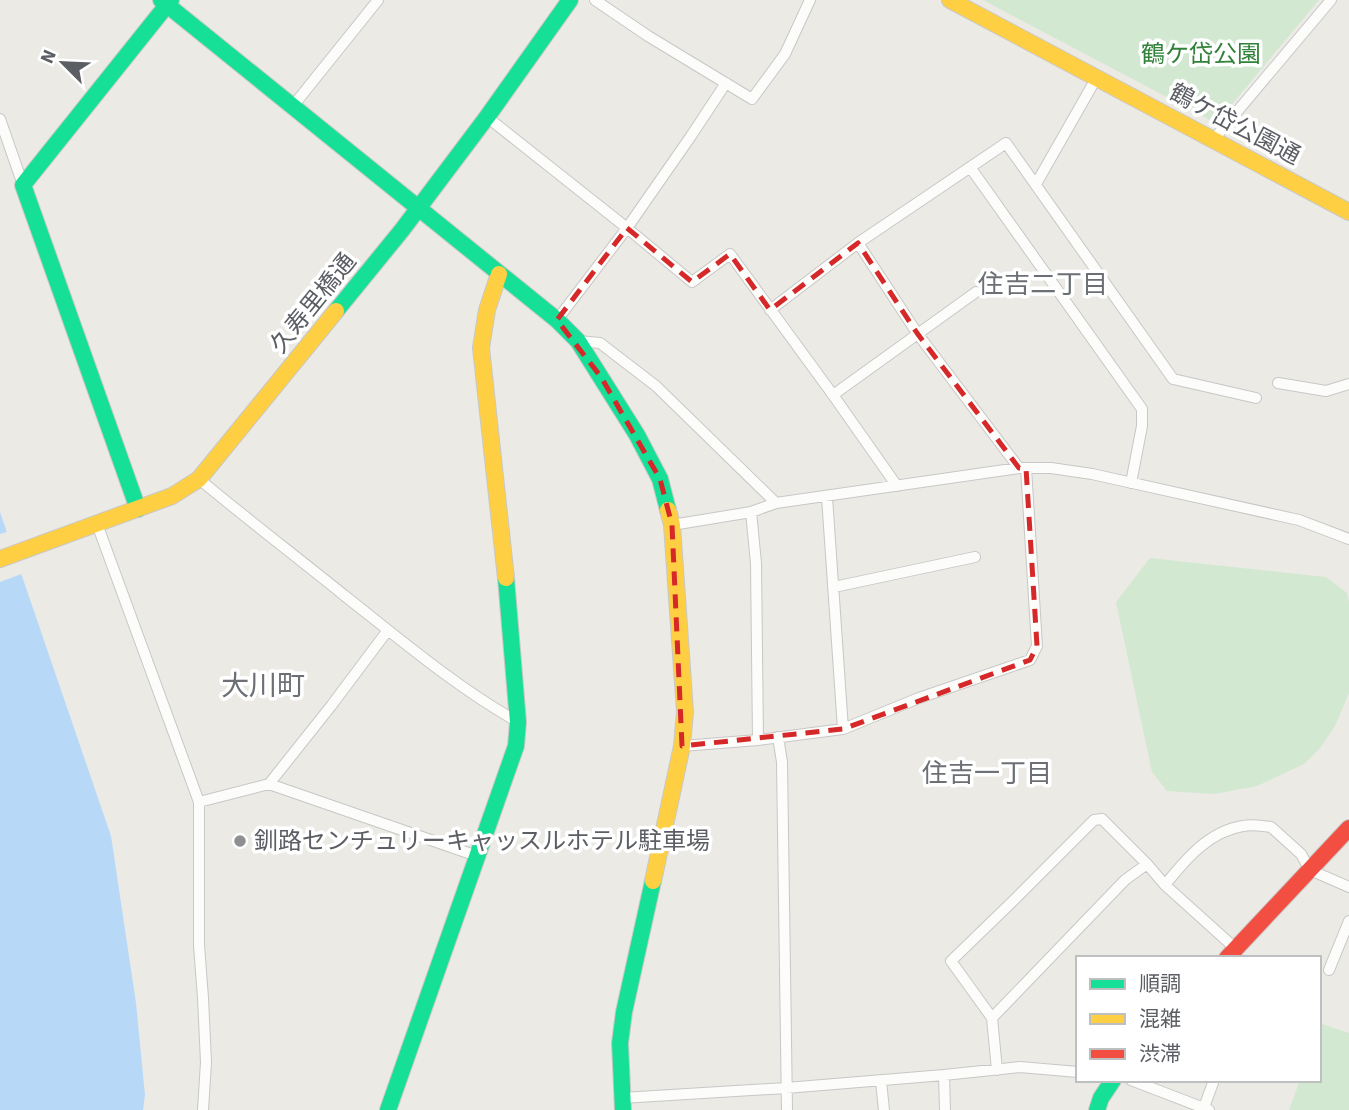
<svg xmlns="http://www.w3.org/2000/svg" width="1349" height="1110" font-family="'Source Sans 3','Noto Sans JP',sans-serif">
	<rect width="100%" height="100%" fill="#ebeae5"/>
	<path fill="#d2e8d1" d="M 983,0 L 1319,0 L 1216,123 Z
		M 1150,558 L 1326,577 L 1347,593 L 1349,602 L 1349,693 L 1335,726 L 1320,748 L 1304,764 L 1257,786 L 1214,794 L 1167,791 L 1152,772 L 1116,602 Z
		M 1319,1023 L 1349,1033 L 1349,1110 L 1289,1110 L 1300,1080 L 1319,1080 Z"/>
	<path fill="#b7d9f7" d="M 0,512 L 111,836 L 136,1003 L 145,1095 L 143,1110 L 0,1110 Z"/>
	<path fill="#ebeae5" d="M 10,531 L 24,573 L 0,582 L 0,534 Z"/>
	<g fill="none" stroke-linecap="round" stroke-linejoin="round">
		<defs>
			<path id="street" d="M 595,0 L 648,36 L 752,99 L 785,54 L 810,0
				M 293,106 L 378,0
				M 487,117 L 627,228 L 692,282 L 730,254 L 833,395 L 897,486
				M 0,119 L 23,185
				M 1214,139 L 1331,0
				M 970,167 L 1142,409 L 1142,426 L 1131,483
				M 1036,184 L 1097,77
				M 858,243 L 917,333 L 1019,468
				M 770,310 L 858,243 L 1006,143 L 1173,379 L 1256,398
				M 557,320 L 627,228 L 691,136 L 726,83
				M 578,341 L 600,343 L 656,386 L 776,503
				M 1278,383 L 1326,391 L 1349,384
				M 833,395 L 976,292
				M 199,479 C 247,519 297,557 345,596 C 401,640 456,687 518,722
				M 827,497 L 843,729
				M 751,512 L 756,563 L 758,740
				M 97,524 L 199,802 L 199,945 L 203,998 L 206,1062 L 203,1110
				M 672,525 L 751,512 L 776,503 L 1019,468 L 1051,468 L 1092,474 L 1299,520 L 1349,539
				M 834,587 L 975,557
				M 778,737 L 782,762 L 787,1110
				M 682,746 L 758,740 L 843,729 L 919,698 L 1030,660 L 1037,646 L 1026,468
				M 269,784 L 331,706 L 388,630
				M 199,802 L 269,784 L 477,856
				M 1165,885 C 1185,860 1209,831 1243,826 C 1252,824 1262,826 1271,827 L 1301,854 L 1310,870 L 1349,887
				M 1329,970 L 1349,921
				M 992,1018 L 1125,880 L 1147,864 L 1165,885 L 1236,949
				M 997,1070 L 992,1018 L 951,961 L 1013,901 L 1094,820 L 1102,819 L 1147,864
				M 944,1075 L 945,1110
				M 1131,1080 L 1209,1110
				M 881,1081 L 884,1110
				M 622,1098 L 786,1088 L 944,1075 L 1020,1067 L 1078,1072
				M 1203,1110 L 1214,1080"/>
			<path id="fast" d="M 161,0 L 557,320 L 578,341 L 637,435 L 660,479 L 668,510
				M 336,311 L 402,230 L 487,117 L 570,0
				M 138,509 L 23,185 L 171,0
				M 388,1110 L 516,746 L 518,722 L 506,578
				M 623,1110 L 620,1043 L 624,1012 L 653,881
				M 1097,1110 L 1101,1098 L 1113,1080"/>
			<path id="slow" d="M 950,0 L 1349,212
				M 499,274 L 487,310 L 481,348 L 506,578
				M 0,559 L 172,496 L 199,479 L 336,311
				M 653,881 L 682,746 L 685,712 L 672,525 L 668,510"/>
			<path id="jam" d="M 1227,958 L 1349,828"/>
		</defs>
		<use href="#street" stroke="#c7c7c6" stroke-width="12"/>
		<use href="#fast" stroke="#c8c8c7" stroke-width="18"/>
		<use href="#slow" stroke="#c8c8c7" stroke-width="18"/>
		<use href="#jam" stroke="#c8c8c7" stroke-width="18"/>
		<use href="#street" stroke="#fcfcfb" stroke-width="10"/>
		<use href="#fast" stroke="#16e098" stroke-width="16"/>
		<use href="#slow" stroke="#ffcf43" stroke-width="16"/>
		<use href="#jam" stroke="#f24e42" stroke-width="16"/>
	</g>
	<path fill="none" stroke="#d62828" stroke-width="5" stroke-dasharray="14 9" stroke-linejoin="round" d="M 627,228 L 692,282 L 730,254 L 770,310 L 858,243 L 917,333 L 1019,468 L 1026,468 L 1037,646 L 1030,660 L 843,729 L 682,746 L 672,525 L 660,479 L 601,377 L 557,320 Z"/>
	<circle fill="#8d8f90" stroke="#fff" stroke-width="2.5" cx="240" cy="841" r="7"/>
	<g text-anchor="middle" stroke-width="7" stroke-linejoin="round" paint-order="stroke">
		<g font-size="24" fill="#33823b" stroke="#fff">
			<text x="1201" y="62">鶴ケ岱公園</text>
		</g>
		<g font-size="24" fill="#5b5e63" stroke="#fff">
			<text transform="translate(1235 124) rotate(28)" y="8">鶴ケ岱公園通</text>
			<text transform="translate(313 303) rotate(-51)" y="8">久寿里橋通</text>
		</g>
		<g font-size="24" fill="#5b5e63" stroke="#fff" text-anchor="start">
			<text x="254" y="849">釧路センチュリーキャッスルホテル駐車場</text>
		</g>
		<g font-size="26" fill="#6c7075" stroke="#fff">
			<text x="1043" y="293">住吉二丁目</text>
			<text x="987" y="782">住吉一丁目</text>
		</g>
		<g font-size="28" fill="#6c7075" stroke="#fff">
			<text x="263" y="695">大川町</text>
		</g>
	</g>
	<rect x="1076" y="956" width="245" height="126" fill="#ffffff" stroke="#bdbfc1" stroke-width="2"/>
	<rect x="1090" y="979" width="35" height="10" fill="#16e098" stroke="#bdbfc1" stroke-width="2"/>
	<text x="1139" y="991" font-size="21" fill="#5b5e63">順調</text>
	<rect x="1090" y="1014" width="35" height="10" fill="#ffcf43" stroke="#bdbfc1" stroke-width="2"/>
	<text x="1139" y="1026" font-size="21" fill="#5b5e63">混雑</text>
	<rect x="1090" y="1049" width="35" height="10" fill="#f24e42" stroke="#bdbfc1" stroke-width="2"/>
	<text x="1139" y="1061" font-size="21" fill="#5b5e63">渋滞</text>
	<g transform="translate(63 63) rotate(294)" stroke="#ffffff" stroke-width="5" paint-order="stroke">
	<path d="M0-5L12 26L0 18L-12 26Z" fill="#5b5e63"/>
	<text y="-10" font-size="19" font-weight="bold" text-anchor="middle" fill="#5b5e63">N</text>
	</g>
</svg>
